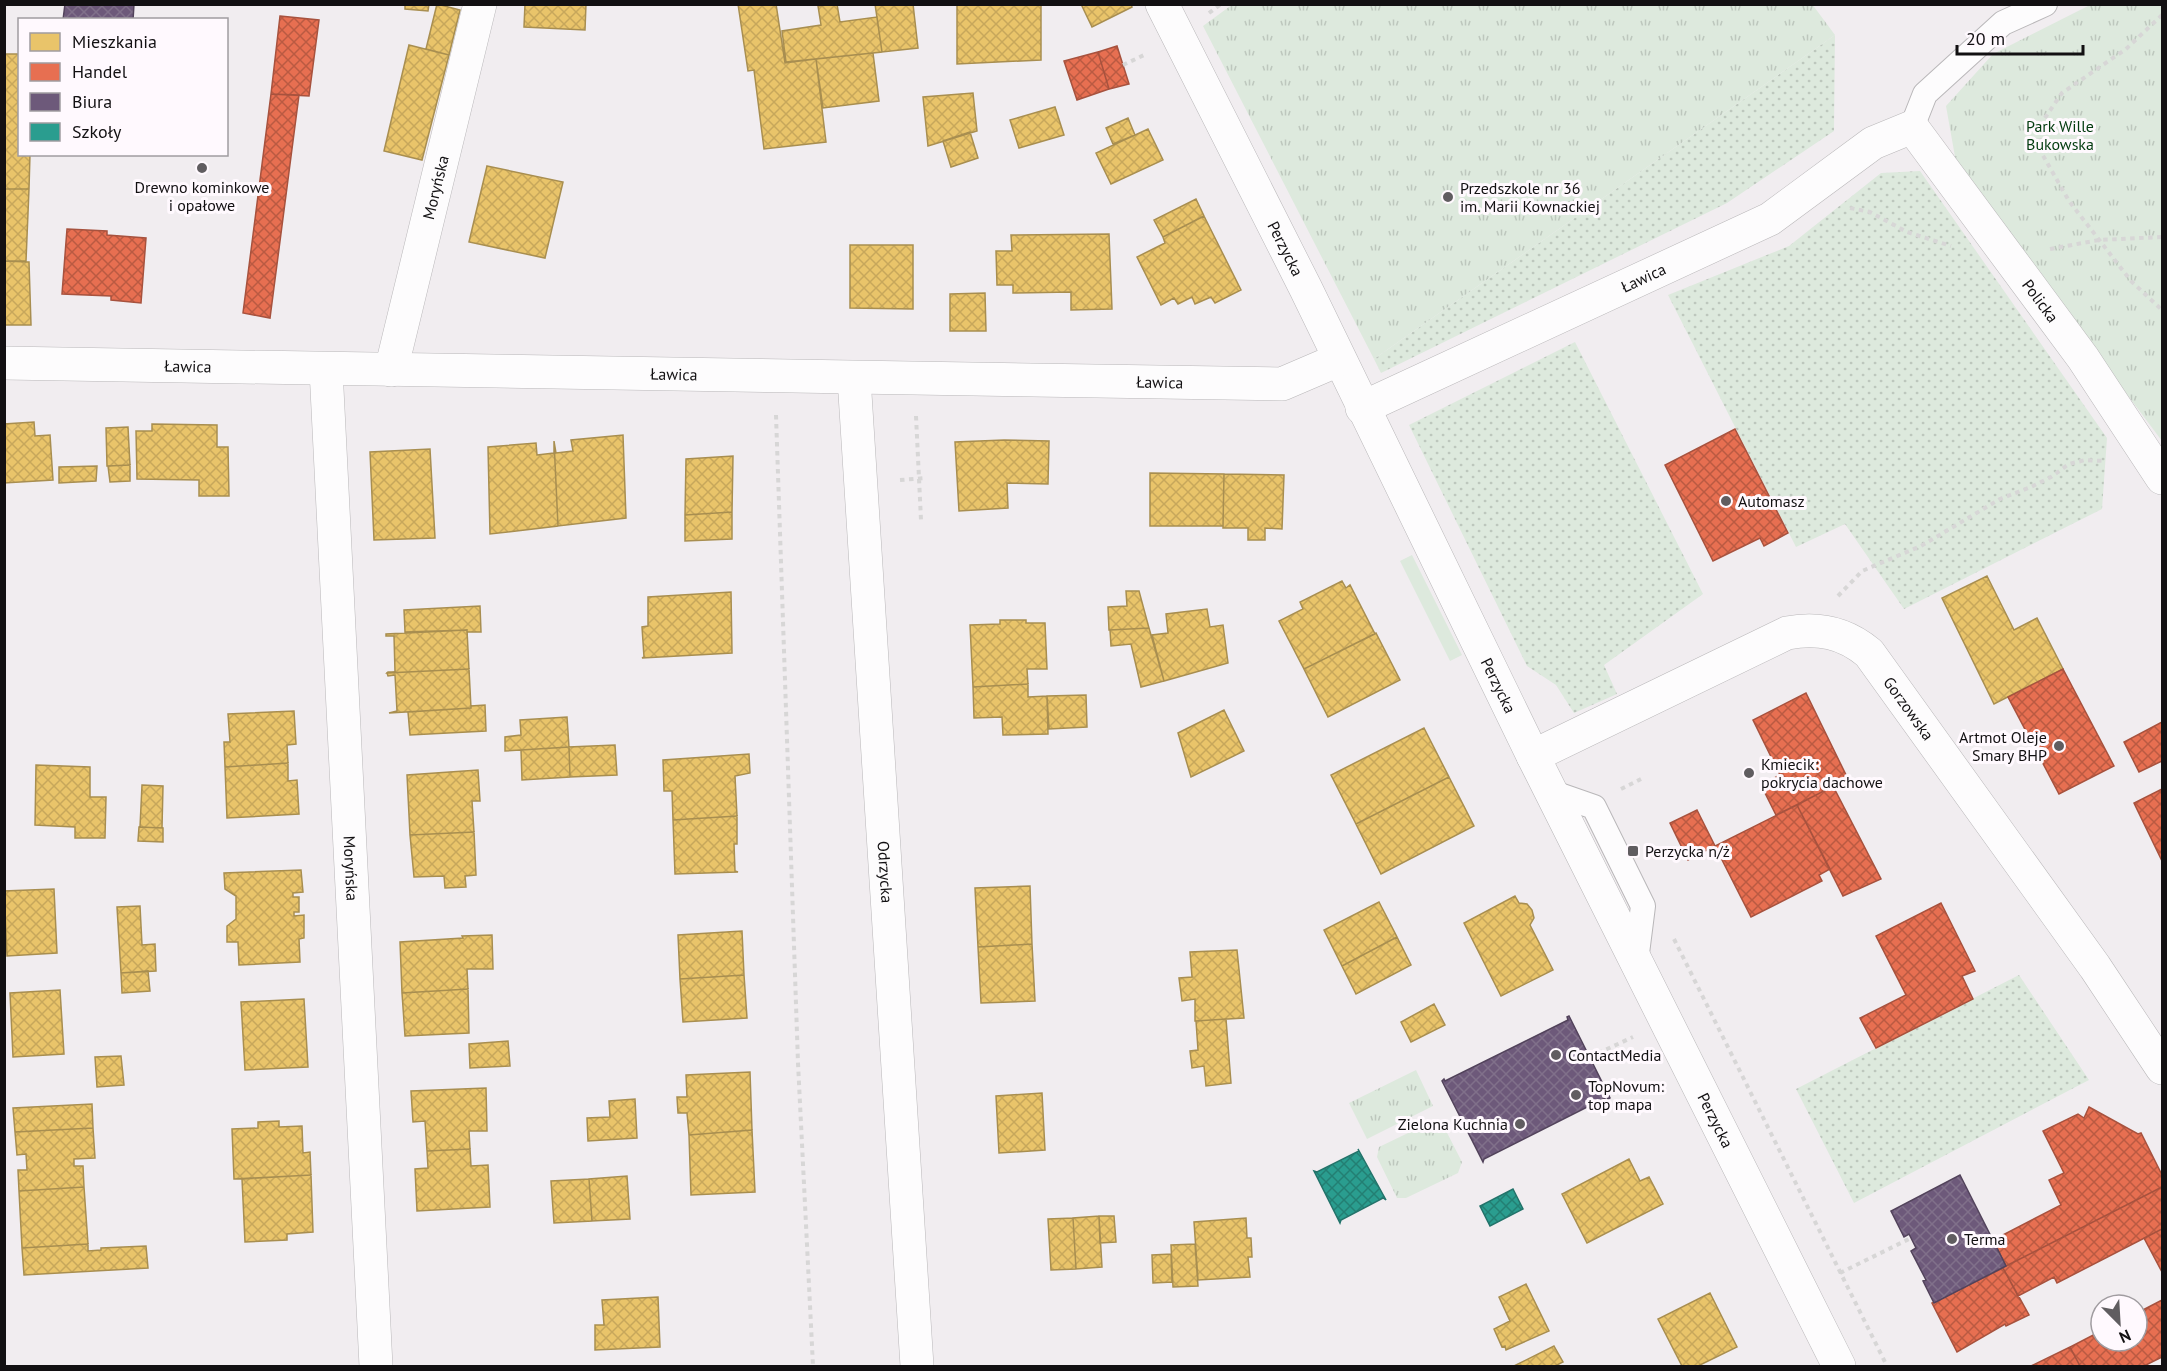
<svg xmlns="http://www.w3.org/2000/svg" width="2167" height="1371" font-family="'PT Sans',sans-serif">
	<defs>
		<pattern id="grass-dots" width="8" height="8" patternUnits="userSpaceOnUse" patternTransform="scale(1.5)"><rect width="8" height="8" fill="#dde9dd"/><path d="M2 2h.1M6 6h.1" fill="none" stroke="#bdc7bd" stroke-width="1.8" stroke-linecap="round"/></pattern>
		<pattern id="park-tufts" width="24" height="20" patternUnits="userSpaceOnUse" patternTransform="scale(1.5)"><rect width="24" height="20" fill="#dde9dd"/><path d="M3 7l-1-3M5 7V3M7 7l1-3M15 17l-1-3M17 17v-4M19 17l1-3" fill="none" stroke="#bdc7bd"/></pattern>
		<pattern id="homes-cross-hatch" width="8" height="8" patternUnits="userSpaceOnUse" patternTransform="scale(1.5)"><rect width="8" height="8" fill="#e9c46a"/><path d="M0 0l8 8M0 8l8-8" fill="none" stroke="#c7a75b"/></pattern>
		<pattern id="shops-cross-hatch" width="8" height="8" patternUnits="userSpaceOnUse" patternTransform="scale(1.5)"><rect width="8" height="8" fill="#e76f51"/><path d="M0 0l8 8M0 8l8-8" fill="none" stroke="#ba5a42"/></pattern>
		<pattern id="offices-cross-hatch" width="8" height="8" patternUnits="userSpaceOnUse" patternTransform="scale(1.5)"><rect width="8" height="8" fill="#6d597a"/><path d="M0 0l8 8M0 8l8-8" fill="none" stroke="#80708a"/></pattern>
		<pattern id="schools-cross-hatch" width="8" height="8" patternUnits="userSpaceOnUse" patternTransform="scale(1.5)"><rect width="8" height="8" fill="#2a9d8f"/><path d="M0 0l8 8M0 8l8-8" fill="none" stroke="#237f73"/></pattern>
	</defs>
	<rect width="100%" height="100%" fill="#f1edf0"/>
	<path fill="url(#grass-dots)" d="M 1835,35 L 1834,131 L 1727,203 L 1381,373 L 1374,359 Z
		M 1920,171 L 2107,438 L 2102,509 L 1904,609 L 1845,524 L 1796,547 L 1668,295 L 1789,246 L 1881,173 Z
		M 1575,342 L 1703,594 L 1604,665 L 1617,694 L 1574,713 L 1556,685 L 1527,666 L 1409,425 Z
		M 2019,975 L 2089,1080 L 1854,1203 L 1796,1089 Z"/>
	<path fill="url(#park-tufts)" d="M 1233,4 L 1812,4 L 1835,35 L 1374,359 L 1203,26 Z
		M 2090,5 L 2162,5 L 2162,441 L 1957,168 L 1946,106 L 1993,54 Z
		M 1416,1070 L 1433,1106 L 1367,1139 L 1349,1103 Z
		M 1433,1121 L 1442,1123 L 1462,1162 L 1458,1173 L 1406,1198 L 1397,1198 L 1377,1157 L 1379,1147 Z"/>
	<path fill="#dde9dd" d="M 1412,555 L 1462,655 L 1450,661 L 1400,561 Z"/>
	<path fill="url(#homes-cross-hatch)" stroke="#a88e50" stroke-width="1.5" d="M 405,4 L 429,4 L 428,11 L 405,9 Z
		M 437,4 L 460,10 L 449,55 L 426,49 Z
		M 525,4 L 586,4 L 585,30 L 524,27 Z
		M 738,4 L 776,4 L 785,63 L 816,59 L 826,142 L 764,149 L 754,70 L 748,71 Z
		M 837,4 L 840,22 L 877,17 L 882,52 L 786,62 L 782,31 L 821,25 L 818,6 Z
		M 875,4 L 913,4 L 918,48 L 882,52 Z
		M 957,4 L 1041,4 L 1041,60 L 957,64 Z
		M 1081,4 L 1131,4 L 1132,7 L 1092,27 Z
		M 409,45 L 449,55 L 422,160 L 384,151 Z
		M 873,53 L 879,101 L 823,108 L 816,59 Z
		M 4,54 L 20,54 L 20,154 L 30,154 L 29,189 L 4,189 Z
		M 973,93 L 977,131 L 928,146 L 923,97 Z
		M 1055,107 L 1064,135 L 1019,148 L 1010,120 Z
		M 1128,118 L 1135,135 L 1113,144 L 1106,128 Z
		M 1148,129 L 1163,160 L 1111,184 L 1096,153 Z
		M 970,132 L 978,158 L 951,167 L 943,141 Z
		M 487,166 L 563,182 L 545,258 L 469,242 Z
		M 4,189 L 29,189 L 26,261 L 4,261 Z
		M 1196,199 L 1204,216 L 1163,237 L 1154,220 Z
		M 1204,216 L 1241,290 L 1215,303 L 1211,297 L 1195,304 L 1192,297 L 1178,304 L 1174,298 L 1161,305 L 1137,257 L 1165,243 L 1163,237 Z
		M 1109,234 L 1112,309 L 1071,310 L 1071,292 L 1013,293 L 1013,285 L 997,285 L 996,251 L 1012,251 L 1011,235 Z
		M 850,245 L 913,245 L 913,309 L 850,308 Z
		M 4,261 L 29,262 L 31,325 L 4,325 Z
		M 985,293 L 986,331 L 950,331 L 950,294 Z
		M 34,422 L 35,436 L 50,435 L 53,480 L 4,483 L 4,424 Z
		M 152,424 L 217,425 L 217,447 L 228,447 L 229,496 L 199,496 L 199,480 L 137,479 L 136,431 L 152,431 Z
		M 128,427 L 130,465 L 107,466 L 106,428 Z
		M 623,435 L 626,518 L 558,526 L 554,441 L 556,453 L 573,451 L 571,440 Z
		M 1004,440 L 1049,441 L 1048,484 L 1007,483 L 1008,508 L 959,511 L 955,442 Z
		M 554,441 L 558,526 L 490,534 L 488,447 L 536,443 L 537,455 L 554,453 Z
		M 430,449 L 435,538 L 374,540 L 370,452 Z
		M 733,456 L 732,512 L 685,515 L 686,459 Z
		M 130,465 L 130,481 L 110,482 L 108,466 Z
		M 97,466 L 96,481 L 59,483 L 59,467 Z
		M 1150,473 L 1224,474 L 1223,526 L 1150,526 Z
		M 1224,474 L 1284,475 L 1282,529 L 1265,528 L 1265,540 L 1248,540 L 1248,528 L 1223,528 Z
		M 732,512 L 732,539 L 685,541 L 685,515 Z
		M 1987,576 L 2014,630 L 2037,618 L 2063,669 L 1994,704 L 1942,598 Z
		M 1342,581 L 1346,588 L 1350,585 L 1375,634 L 1304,669 L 1279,621 L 1303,609 L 1300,602 Z
		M 1126,591 L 1139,591 L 1149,628 L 1109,630 L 1108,607 L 1127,606 Z
		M 731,592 L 732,653 L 642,658 L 644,657 L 642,627 L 648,626 L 648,597 Z
		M 480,606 L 481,632 L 467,632 L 467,630 L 405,632 L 404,610 Z
		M 1207,609 L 1210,627 L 1223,625 L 1228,663 L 1164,681 L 1152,635 L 1168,633 L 1166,614 Z
		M 1000,620 L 1026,620 L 1026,623 L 1045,623 L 1047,669 L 1027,669 L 1028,684 L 973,687 L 970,625 L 1000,624 Z
		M 1149,628 L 1164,681 L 1141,687 L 1131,644 L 1111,646 L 1110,630 Z
		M 467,630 L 469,669 L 387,673 L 388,672 L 395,672 L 394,636 L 386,636 L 386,634 Z
		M 1376,633 L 1400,680 L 1328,717 L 1304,669 Z
		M 469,669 L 471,708 L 389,713 L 397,711 L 395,675 L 388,676 L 387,673 Z
		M 1028,684 L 1028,697 L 1047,696 L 1048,734 L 1003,735 L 1002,717 L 974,718 L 973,687 Z
		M 1086,695 L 1087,727 L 1049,729 L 1047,696 Z
		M 485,705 L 486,731 L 410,735 L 408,712 L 471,708 L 471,706 Z
		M 1224,710 L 1244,751 L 1191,777 L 1178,733 Z
		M 294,711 L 296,744 L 287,745 L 288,763 L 225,767 L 224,742 L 230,742 L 228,714 Z
		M 567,717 L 569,747 L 505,751 L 505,737 L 521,735 L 520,720 Z
		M 1424,728 L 1449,777 L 1356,824 L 1331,775 Z
		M 615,745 L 617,775 L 570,777 L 569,747 Z
		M 569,747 L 570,777 L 522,780 L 521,750 Z
		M 749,754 L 750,773 L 735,776 L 737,816 L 673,820 L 672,791 L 664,791 L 663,760 Z
		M 288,763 L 288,781 L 297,780 L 299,814 L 227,818 L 225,767 Z
		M 36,765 L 90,767 L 90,797 L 106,797 L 105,838 L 75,838 L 75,827 L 35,825 Z
		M 478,770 L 480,801 L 472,801 L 474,832 L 410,835 L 407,775 Z
		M 1449,777 L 1474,826 L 1381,874 L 1356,824 Z
		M 142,785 L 163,786 L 162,828 L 140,827 Z
		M 737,816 L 737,844 L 734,844 L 735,871 L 738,872 L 675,874 L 673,820 Z
		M 139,827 L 163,828 L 163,842 L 138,841 Z
		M 474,832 L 476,875 L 465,876 L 466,887 L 445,888 L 444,876 L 414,877 L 410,835 Z
		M 301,870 L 303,892 L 293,893 L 293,897 L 299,897 L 299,912 L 294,912 L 294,916 L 304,915 L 304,938 L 299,939 L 300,962 L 239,965 L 238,942 L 227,942 L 227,926 L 236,919 L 236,896 L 225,889 L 224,873 Z
		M 1030,886 L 1032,944 L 978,947 L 975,888 Z
		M 54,889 L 57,953 L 7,956 L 4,891 Z
		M 1515,896 L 1519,903 L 1527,904 L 1532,910 L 1534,918 L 1530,925 L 1553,970 L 1501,996 L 1464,923 Z
		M 1379,902 L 1397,937 L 1342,966 L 1324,930 Z
		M 140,906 L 142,945 L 155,944 L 156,971 L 121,973 L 117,907 Z
		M 742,931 L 744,975 L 680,979 L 678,935 Z
		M 492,935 L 493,969 L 467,969 L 468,989 L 402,993 L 400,942 L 463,938 L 462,936 Z
		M 1397,937 L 1411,965 L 1356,994 L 1342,966 Z
		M 1032,944 L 1035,1001 L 981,1003 L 978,947 Z
		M 1237,950 L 1244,1018 L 1195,1021 L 1195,999 L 1182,1001 L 1179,978 L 1192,977 L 1190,952 Z
		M 148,971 L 150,991 L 122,993 L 121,973 Z
		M 744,975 L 747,1018 L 683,1022 L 680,979 Z
		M 468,989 L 469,1033 L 405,1036 L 402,993 Z
		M 60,990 L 64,1054 L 13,1057 L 10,993 Z
		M 304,999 L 308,1067 L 245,1070 L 241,1002 Z
		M 1434,1004 L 1445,1025 L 1411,1042 L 1401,1022 Z
		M 1226,1019 L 1231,1083 L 1206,1086 L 1204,1066 L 1192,1068 L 1190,1051 L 1198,1050 L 1196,1021 Z
		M 508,1041 L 510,1066 L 470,1068 L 469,1044 Z
		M 121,1056 L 124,1085 L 97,1087 L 95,1057 Z
		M 750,1072 L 752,1130 L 689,1135 L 687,1113 L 678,1113 L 677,1097 L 687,1097 L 686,1075 Z
		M 486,1088 L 487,1131 L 469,1131 L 470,1149 L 427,1151 L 425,1121 L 413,1122 L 411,1091 Z
		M 1042,1093 L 1045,1150 L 999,1153 L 996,1096 Z
		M 635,1099 L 637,1138 L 588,1141 L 587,1118 L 610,1117 L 609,1101 Z
		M 92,1104 L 93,1128 L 15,1132 L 13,1108 Z
		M 279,1121 L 279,1127 L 302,1126 L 303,1153 L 310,1152 L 311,1175 L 234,1179 L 232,1129 L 258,1128 L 258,1122 Z
		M 93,1128 L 95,1158 L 74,1159 L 74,1166 L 83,1166 L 84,1187 L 19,1191 L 18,1170 L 27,1170 L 26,1154 L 17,1155 L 15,1132 Z
		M 752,1130 L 755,1192 L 691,1195 L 689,1135 Z
		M 470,1149 L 471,1166 L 488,1165 L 490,1207 L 417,1211 L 415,1169 L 428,1168 L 427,1151 Z
		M 1629,1159 L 1640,1181 L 1649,1177 L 1663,1204 L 1587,1243 L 1562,1194 Z
		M 311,1175 L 313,1232 L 287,1234 L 287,1240 L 245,1242 L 242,1179 Z
		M 627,1176 L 630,1219 L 592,1221 L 589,1179 Z
		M 589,1179 L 592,1221 L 554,1223 L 551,1181 Z
		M 84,1187 L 88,1244 L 22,1248 L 19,1191 Z
		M 1099,1216 L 1114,1216 L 1116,1242 L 1100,1243 Z
		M 1099,1216 L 1102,1267 L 1076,1269 L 1073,1218 Z
		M 1073,1218 L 1076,1269 L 1051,1270 L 1048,1219 Z
		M 1246,1218 L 1247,1238 L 1251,1238 L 1252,1257 L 1248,1257 L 1250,1277 L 1198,1280 L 1194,1222 Z
		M 88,1244 L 88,1251 L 101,1250 L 101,1248 L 146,1246 L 148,1268 L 24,1275 L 22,1248 Z
		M 1195,1244 L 1198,1286 L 1173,1287 L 1171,1245 Z
		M 1171,1254 L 1172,1282 L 1153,1283 L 1152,1255 Z
		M 1526,1284 L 1549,1331 L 1506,1350 L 1505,1346 L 1502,1347 L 1494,1329 L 1510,1321 L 1499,1297 Z
		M 1710,1293 L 1737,1347 L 1698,1366 L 1682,1366 L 1658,1319 Z
		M 658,1297 L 660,1347 L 595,1350 L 595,1325 L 604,1325 L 602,1300 Z
		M 1554,1346 L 1563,1362 L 1555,1366 L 1514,1366 Z"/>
	<path fill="url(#shops-cross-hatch)" stroke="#a7523e" stroke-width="1.5" d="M 280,16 L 319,20 L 309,96 L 271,94 Z
		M 1117,46 L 1129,84 L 1109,89 L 1098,52 Z
		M 1098,52 L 1109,89 L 1077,100 L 1064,61 Z
		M 271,94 L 299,95 L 270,318 L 243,313 Z
		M 67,229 L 107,231 L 107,235 L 146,238 L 141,303 L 111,300 L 111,296 L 62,294 Z
		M 1735,429 L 1788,533 L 1764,546 L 1760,538 L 1713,561 L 1665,465 Z
		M 2063,669 L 2114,766 L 2059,794 L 2008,697 Z
		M 1806,693 L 1848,779 L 1776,815 L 1761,785 L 1780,775 L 1753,720 Z
		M 2162,722 L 2162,761 L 2139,772 L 2124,742 Z
		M 1833,786 L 1881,879 L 1843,896 L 1797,805 Z
		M 2162,789 L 2162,861 L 2134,803 Z
		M 1797,805 L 1830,869 L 1819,875 L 1822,881 L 1751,917 L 1715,846 Z
		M 1697,810 L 1715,846 L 1688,860 L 1670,823 Z
		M 1941,903 L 1975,971 L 1962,976 L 1973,999 L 1876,1048 L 1860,1018 L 1906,995 L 1876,936 Z
		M 2089,1107 L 2138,1134 L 2141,1133 L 2162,1175 L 2162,1187 L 2006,1266 L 1993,1240 L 2061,1205 L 2049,1180 L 2064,1173 L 2043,1131 L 2078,1114 L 2084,1118 Z
		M 2162,1187 L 2162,1229 L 2057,1283 L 2054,1277 L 2018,1296 L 2003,1268 L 2006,1266 Z
		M 2162,1229 L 2162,1272 L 2144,1238 Z
		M 2003,1268 L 2029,1315 L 2006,1326 L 2005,1324 L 1957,1352 L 1932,1303 Z
		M 2162,1300 L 2162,1357 L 2144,1366 L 2080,1366 L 2070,1347 L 2101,1331 L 2101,1341 L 2137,1341 L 2137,1313 Z
		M 2070,1347 L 2080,1366 L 2031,1366 Z"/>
	<path fill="url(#offices-cross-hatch)" stroke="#52435b" stroke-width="1.5" d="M 65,4 L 134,4 L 133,20 L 63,20 Z
		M 1569,1016 L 1610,1098 L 1608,1099 L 1607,1097 L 1484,1159 L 1483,1162 L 1442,1081 L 1444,1079 L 1445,1081 L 1568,1020 L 1567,1017 Z
		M 1960,1175 L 2006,1266 L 1934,1303 L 1923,1281 L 1926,1280 L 1911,1251 L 1916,1248 L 1909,1234 L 1904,1237 L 1891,1211 Z"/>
	<path fill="url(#schools-cross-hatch)" stroke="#23736a" stroke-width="1.5" d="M 1358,1149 L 1386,1200 L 1383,1198 L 1341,1220 L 1340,1223 L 1314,1171 L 1317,1172 L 1359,1151 Z
		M 1513,1189 L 1523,1209 L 1490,1226 L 1480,1206 Z"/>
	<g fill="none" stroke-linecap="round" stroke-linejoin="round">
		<defs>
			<path id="service" d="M 1912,127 L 1925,94 L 2003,23 L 2045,4
				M 1551,792 L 1594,807 L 1643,906 L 1636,961"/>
			<g id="minor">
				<path id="s1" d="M 1162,4 L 1306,289 L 1533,756 L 1839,1366"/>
				<path id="s2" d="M 4,363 L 1282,384 L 1338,360"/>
				<path id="s3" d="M 326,369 L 376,1366"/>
				<path id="s4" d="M 391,370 L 480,4"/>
				<path id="s5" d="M 854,378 L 917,1366"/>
				<path id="s6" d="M 1362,408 L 1770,219 L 1873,143 L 1912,127 L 2083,358 L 2162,478"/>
				<path id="s7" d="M 1533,756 L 1787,633 C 1818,627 1844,632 1869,653 L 2095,967 L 2162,1068"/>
			</g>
		</defs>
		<use href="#service" stroke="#b9b7b9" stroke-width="26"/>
		<use href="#minor" stroke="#b9b7b9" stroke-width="34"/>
		<path stroke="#d7d6d6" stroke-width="4" stroke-dasharray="4.5 4.5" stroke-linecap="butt" d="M 1209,13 L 1221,4
			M 2162,15 L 2126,49 L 2062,93 L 2038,128 L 2041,152 L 2069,201 L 2131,281 L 2162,310
			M 1123,65 L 1144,55
			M 1850,208 L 1870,212 L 1907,232 L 1951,246
			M 2050,249 L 2099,240 L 2162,237
			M 776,415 L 798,1063 L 813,1366
			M 916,416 L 921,520
			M 900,480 L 926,478
			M 1838,596 L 1862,571 L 1921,546 L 2000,499 L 2031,487 L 2051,477 L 2069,464 L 2085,460 L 2104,461
			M 1621,789 L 1641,779
			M 1674,939 L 1887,1366
			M 1590,1057 L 1633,1037
			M 1840,1273 L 1911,1238"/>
		<use href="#service" stroke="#fdfcfd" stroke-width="24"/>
		<use href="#minor" stroke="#fdfcfd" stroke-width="33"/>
	</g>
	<g fill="#605d60" stroke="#fff9fe" stroke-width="2">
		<circle cx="202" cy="168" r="6"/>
		<circle cx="1448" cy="197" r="6"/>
		<circle cx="1726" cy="501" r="6"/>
		<circle cx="2059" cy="746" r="6"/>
		<circle cx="1749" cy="773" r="6"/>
		<rect x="1627" y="845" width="12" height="12" rx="3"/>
		<circle cx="1556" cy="1055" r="6"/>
		<circle cx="1576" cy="1095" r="6"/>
		<circle cx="1520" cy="1124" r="6"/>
		<circle cx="1952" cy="1239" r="6"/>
	</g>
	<g text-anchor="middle" stroke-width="6" stroke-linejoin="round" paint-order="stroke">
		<g font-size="16" fill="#023b0e" stroke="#fff9fe">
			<text x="2060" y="132">Park Wille<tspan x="2060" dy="18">Bukowska</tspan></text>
		</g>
		<g font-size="16" fill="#121012" stroke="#fff9fe" text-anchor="start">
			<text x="202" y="193" text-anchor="middle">Drewno kominkowe<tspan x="202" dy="18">i opałowe</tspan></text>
			<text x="1460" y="194">Przedszkole nr 36<tspan x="1460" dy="18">im. Marii Kownackiej</tspan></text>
			<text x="1738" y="507">Automasz</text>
			<text x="2047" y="743" text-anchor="end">Artmot Oleje<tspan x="2047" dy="18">Smary BHP</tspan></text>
			<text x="1761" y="770">Kmiecik:<tspan x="1761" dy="18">pokrycia dachowe</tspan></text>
			<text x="1645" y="857">Perzycka n/ż</text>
			<text x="1568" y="1061">ContactMedia</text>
			<text x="1588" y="1092">TopNovum:<tspan x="1588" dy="18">top mapa</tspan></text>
			<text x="1508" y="1130" text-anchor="end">Zielona Kuchnia</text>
			<text x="1964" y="1245">Terma</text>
		</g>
		<g font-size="16" fill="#121012" stroke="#fff9fe">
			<text dy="6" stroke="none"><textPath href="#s4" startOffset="188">Moryńska</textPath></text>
			<text dy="6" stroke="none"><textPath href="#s1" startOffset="274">Perzycka</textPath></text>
			<text dy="6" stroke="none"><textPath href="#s6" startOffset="310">Ławica</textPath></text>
			<text dy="6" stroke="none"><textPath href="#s6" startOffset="836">Policka</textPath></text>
			<text dy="6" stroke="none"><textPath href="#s2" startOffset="184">Ławica</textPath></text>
			<text dy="6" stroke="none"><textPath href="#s2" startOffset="670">Ławica</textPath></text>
			<text dy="6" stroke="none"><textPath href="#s2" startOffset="1156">Ławica</textPath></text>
			<text dy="6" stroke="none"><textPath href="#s1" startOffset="760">Perzycka</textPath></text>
			<text dy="6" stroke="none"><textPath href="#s7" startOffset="438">Gorzowska</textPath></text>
			<text dy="6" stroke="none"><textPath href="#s3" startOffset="500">Moryńska</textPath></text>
			<text dy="6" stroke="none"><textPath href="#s5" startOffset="495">Odrzycka</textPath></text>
			<text dy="6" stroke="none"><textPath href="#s1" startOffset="1246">Perzycka</textPath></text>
		</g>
	</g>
	<rect width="2167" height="1371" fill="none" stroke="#121012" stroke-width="12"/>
	<rect x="18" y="18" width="210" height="138" fill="#fff9fe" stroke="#a09ca0" stroke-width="1.5"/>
	<rect x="30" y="33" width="30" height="18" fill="#e9c46a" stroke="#a09ca0" stroke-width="1.5"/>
	<text x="72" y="48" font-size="18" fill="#121012">Mieszkania</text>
	<rect x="30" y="63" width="30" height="18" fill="#e76f51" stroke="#a09ca0" stroke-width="1.5"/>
	<text x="72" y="78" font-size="18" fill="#121012">Handel</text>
	<rect x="30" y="93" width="30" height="18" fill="#6d597a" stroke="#a09ca0" stroke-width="1.5"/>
	<text x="72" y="108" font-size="18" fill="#121012">Biura</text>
	<rect x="30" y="123" width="30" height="18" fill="#2a9d8f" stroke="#a09ca0" stroke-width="1.5"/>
	<text x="72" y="138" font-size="18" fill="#121012">Szkoły</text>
	<g transform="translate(2119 1323) rotate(156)"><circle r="28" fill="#fff9fe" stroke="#a09ca0" stroke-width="1.5"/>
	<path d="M0-4.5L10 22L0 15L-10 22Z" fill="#605d60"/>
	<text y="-9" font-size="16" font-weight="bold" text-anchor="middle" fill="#121012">N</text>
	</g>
	<path d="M1957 45v9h126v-9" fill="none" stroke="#121012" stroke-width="3"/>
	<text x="1966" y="45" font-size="18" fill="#121012" stroke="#fff9fe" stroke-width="4.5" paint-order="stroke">20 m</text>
</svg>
